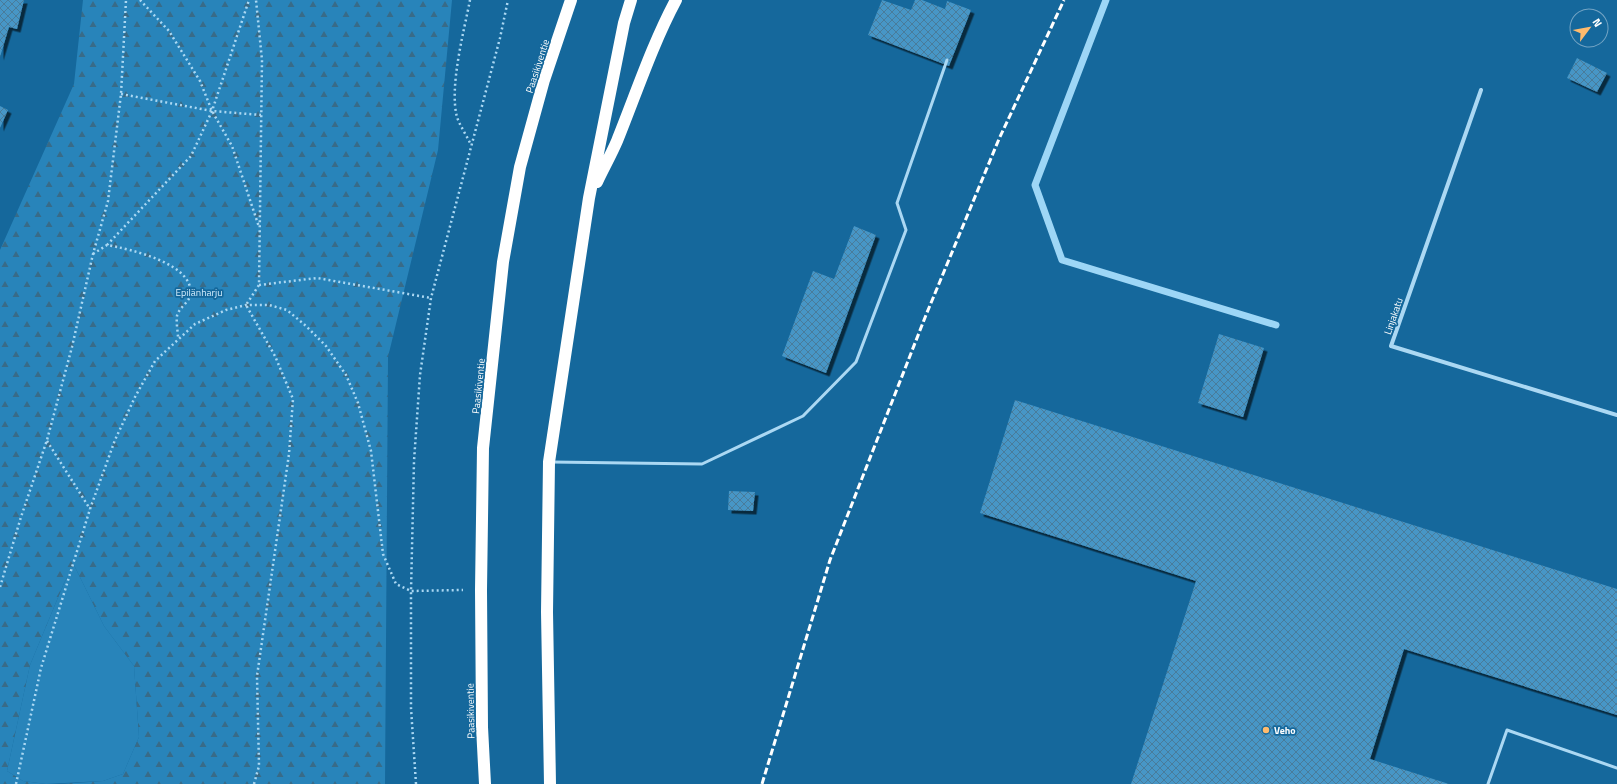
<svg xmlns="http://www.w3.org/2000/svg" width="1617" height="784" font-family="'Titillium Web',sans-serif">
	<defs>
		<pattern id="forest-firs" width="22" height="20" patternUnits="userSpaceOnUse"><rect width="22" height="20" fill="#2884ba"/><path d="M5 1l3.5 6h-7zM16 11l3.5 6h-7z" fill="#386b88"/></pattern>
		<pattern id="building-cross-hatch" width="8" height="8" patternUnits="userSpaceOnUse"><rect width="8" height="8" fill="#4696c6"/><path d="M0 0l8 8M0 8l8-8" fill="none" stroke="#487c9b"/></pattern>
		<filter id="shadow"><feDropShadow dx="3.5" dy="3.5" stdDeviation="0" flood-color="#0009"/></filter>
	</defs>
	<rect width="100%" height="100%" fill="#15689c"/>
	<path fill="#2884ba" d="M 74,565 L 104,626 L 134,666 L 139,737 L 123,774 L 103,781 L 46,784 L 23,781 L 7,771 L 30,665 L 64,583 Z"/>
	<path fill="url(#forest-firs)" d="M 83,0 L 452,0 L 438,150 L 388,357 L 385,784 L 61,784 L 103,781 L 123,774 L 139,737 L 134,666 L 104,626 L 74,565 L 64,583 L 30,665 L 7,771 L 23,781 L 46,784 L 0,784 L 0,250 L 74,84 Z"/>
	<g fill="none" stroke-linecap="round" stroke-linejoin="round">
		<path stroke="#9dd6f6" stroke-width="7" d="M 1106,0 L 1035,185 L 1062,260 L 1276,325"/>
	</g>
	<path fill="url(#building-cross-hatch)" filter="url(#shadow)" d="M 0,0 L 24,0 L 17,29 L 9,27 L 0,57 Z
		M 882,0 L 911,10 L 915,0 L 922,0 L 945,9 L 947,1 L 971,10 L 949,66 L 868,35 Z
		M 1577,58 L 1607,73 L 1597,92 L 1567,78 Z
		M 0,106 L 8,110 L 0,128 Z
		M 854,226 L 876,235 L 826,373 L 782,356 L 813,271 L 834,279 Z
		M 1219,334 L 1264,348 L 1243,417 L 1198,403 Z
		M 1015,400 L 1617,589 L 1617,715 L 1404,649 L 1370,759 L 1449,784 L 1131,784 L 1196,581 L 980,513 Z
		M 729,491 L 755,492 L 753,511 L 728,510 Z"/>
	<g fill="none" stroke-linecap="round" stroke-linejoin="round">
		<path stroke="#abd8f3" stroke-width="2.5" stroke-dasharray="2 3" stroke-linecap="butt" d="M 140,0 L 169,31 L 200,81 L 212,111 L 232,146 L 259,227
			M 470,0 C 464,31 449,87 457,117 C 460,126 467,136 471,145
			M 121,94 L 212,111 L 261,115
			M 107,245 L 191,156 L 212,111 L 249,0
			M 93,254 L 107,245 C 129,249 197,264 190,296 C 188,303 178,309 177,316 C 176,323 178,332 178,338
			M 259,285 L 317,278 L 431,298
			M 47,441 L 90,509
			M 0,587 L 21,517 L 47,440 L 72,347 L 93,254 L 108,201 L 121,94 L 126,0
			M 16,784 L 41,668 L 90,509 L 115,440 L 135,397 L 155,361 L 195,324 L 226,310 L 246,305 L 269,305 L 287,310 L 306,326 L 326,346 L 346,375 L 358,403 L 371,451 L 383,554 L 396,584 L 411,591 L 463,590
			M 254,784 L 259,766 L 257,676 L 289,454 L 293,399 L 275,356 L 246,305 L 259,285 L 262,60 L 256,0
			M 416,784 L 411,708 L 411,591 L 414,461 L 420,375 L 431,298 L 500,38 L 508,0"/>
		<path stroke="#abd8f3" stroke-width="3" d="M 551,462 L 702,464 L 803,416 L 856,362 L 906,230 L 897,203 L 947,60
			M 1488,784 L 1507,730 L 1617,768"/>
		<path stroke="#abd8f3" stroke-width="4" d="M 1481,90 L 1391,346 L 1617,415"/>
		<path stroke="#fff" stroke-width="12" d="M 597,182 C 603,169 611,155 617,141 C 636,94 652,45 676,0
			M 485,784 L 482,727 L 481,590 L 483,448 L 503,262 L 520,167 L 544,80 L 571,0
			M 550,784 L 547,612 L 549,462 L 589,198 L 624,23 L 631,0"/>
		<path stroke="#fff" stroke-width="3" stroke-dasharray="7 3" stroke-linecap="butt" d="M 762,784 L 830,560 L 926,315 L 999,139 L 1064,0"/>
	</g>
	<circle fill="#ffbb6d" stroke="#15689c" stroke-width="1.5" cx="1266" cy="730" r="4"/>
	<g text-anchor="middle" stroke-width="3.5" stroke-linejoin="round" paint-order="stroke">
		<g font-size="10" fill="#fff" stroke="#15689c">
			<text transform="translate(537 66) rotate(-72)" y="4">Paasikiventie</text>
			<text transform="translate(1393 316) rotate(-71)" y="4">Linjakatu</text>
			<text transform="translate(478 386) rotate(-84)" y="4">Paasikiventie</text>
			<text transform="translate(470 711) rotate(-91)" y="4">Paasikiventie</text>
		</g>
		<g font-size="10" fill="#d3edfd" stroke="#15689c">
			<text x="199" y="296">Epilänharju</text>
		</g>
		<g font-size="10" font-weight="bold" fill="#fff" stroke="#15689c" text-anchor="start">
			<text x="1274" y="734">Veho</text>
		</g>
	</g>
	<g transform="translate(1589 28) rotate(58)"><circle r="19" fill="#15689c" stroke="#73a4c4"/>
	<path d="M0-3L7 15L0 10L-7 15Z" fill="#ffbb6d"/>
	<text y="-6" font-size="11" font-weight="bold" text-anchor="middle" fill="#ffffff">N</text>
	</g>
</svg>
